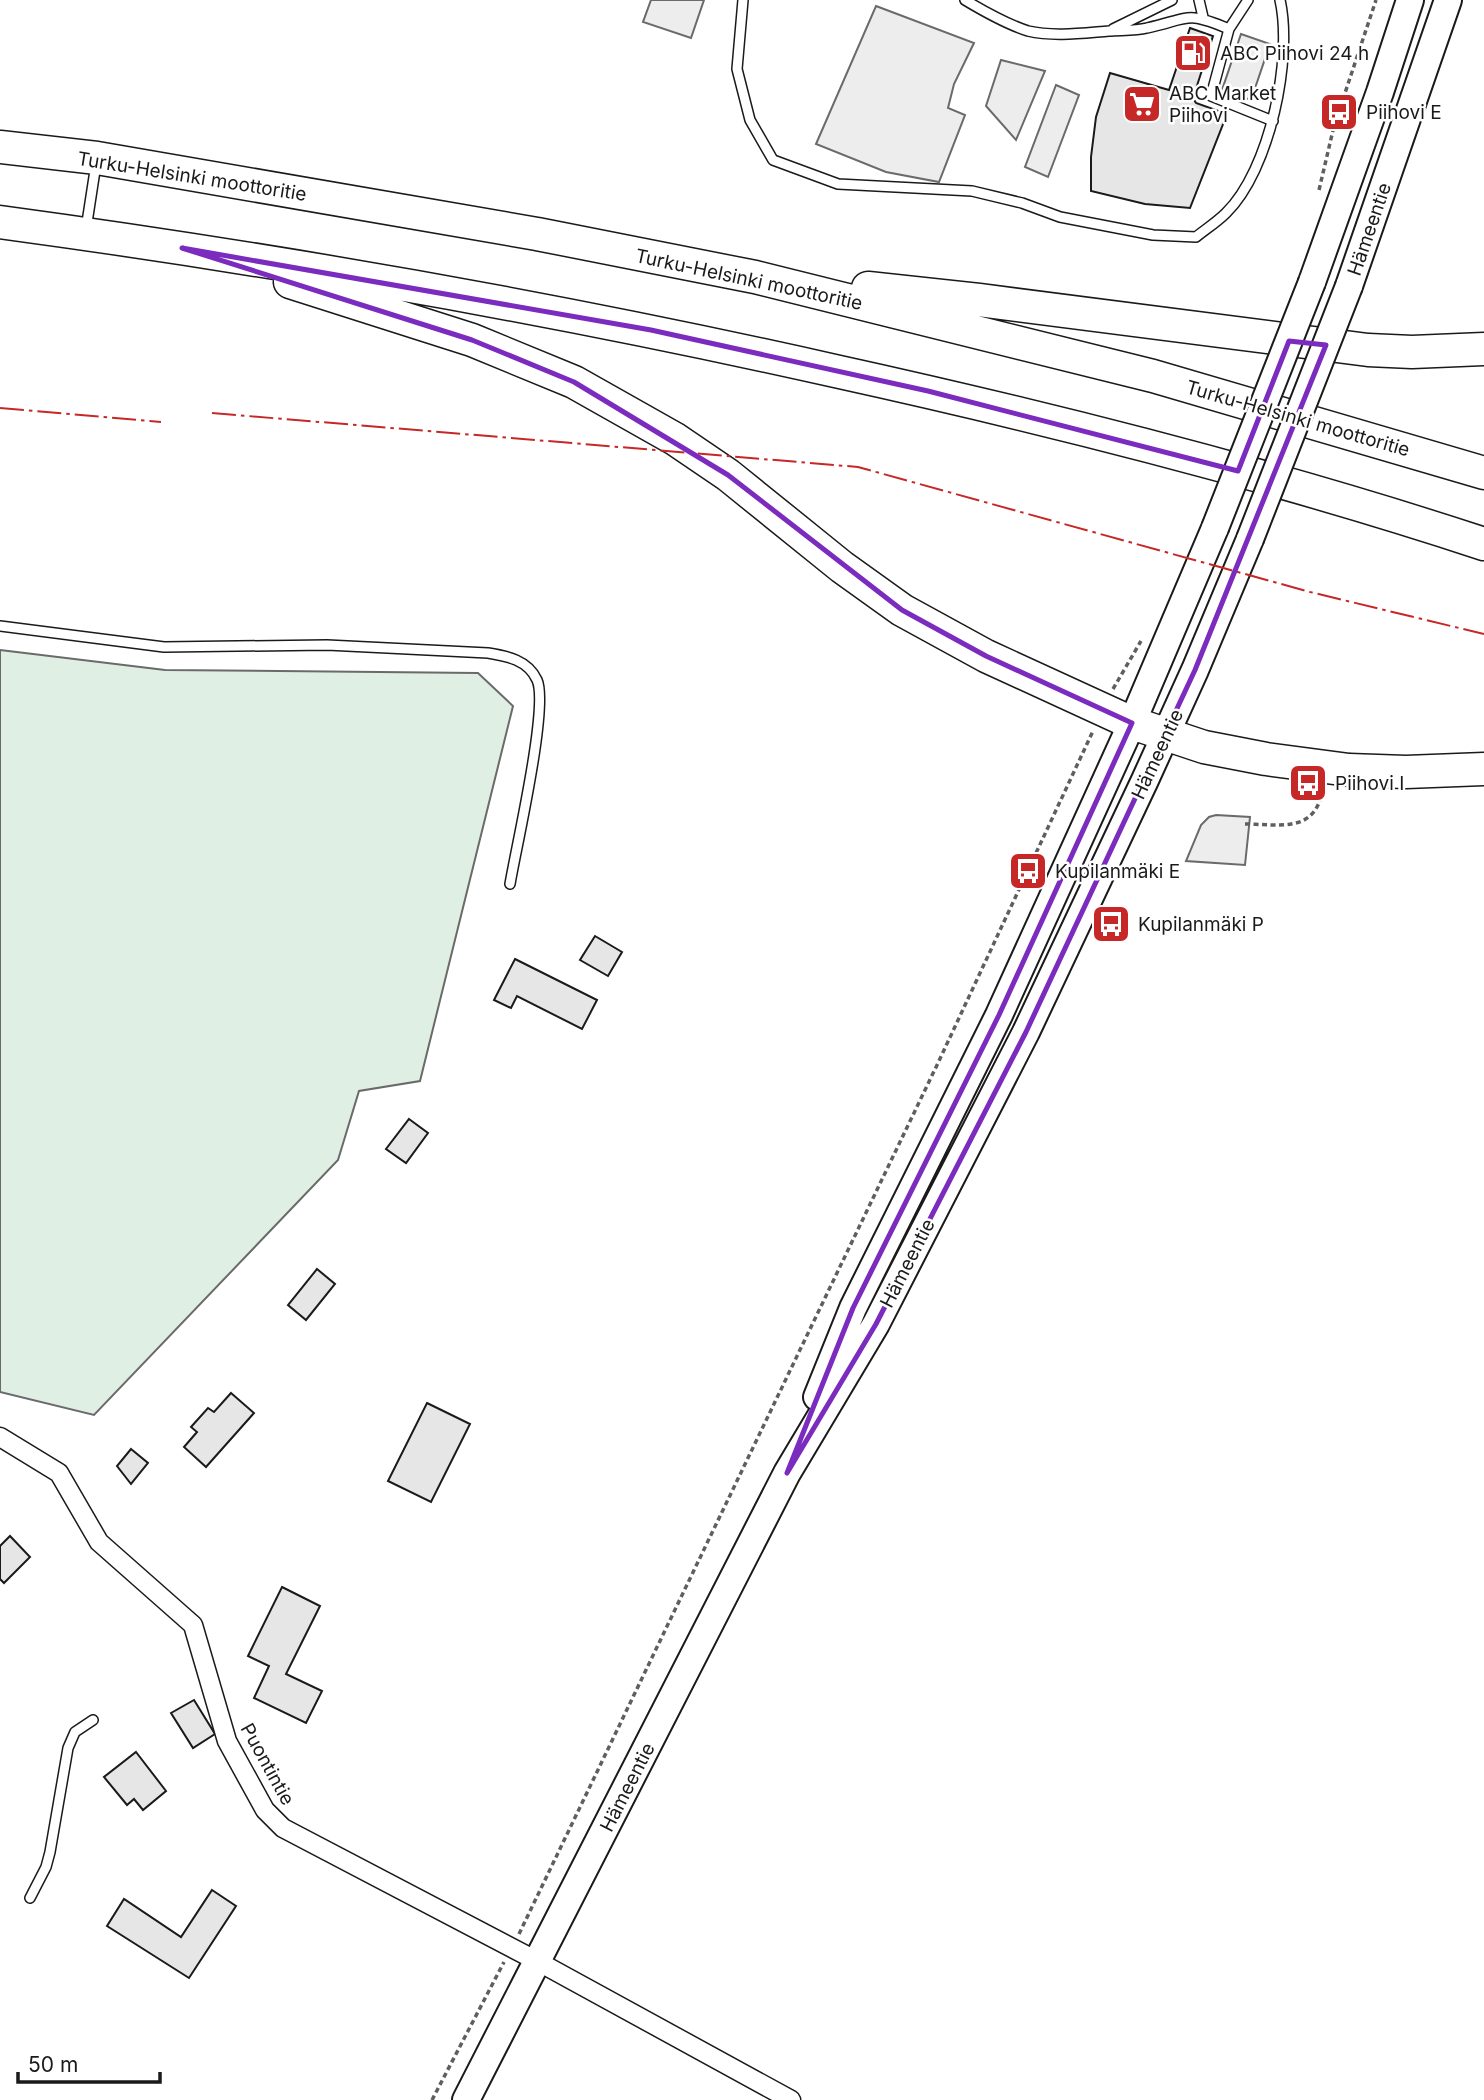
<svg xmlns="http://www.w3.org/2000/svg" width="1484" height="2100" font-family="Inter,sans-serif">
	<rect width="100%" height="100%" fill="#fff"/>
	<path fill="#e0efe3" stroke="#6a6a6a" stroke-width="2" d="M 0,650 L 165,670 L 478,673 L 513,706 L 420,1081 L 359,1091 L 338,1160 L 94,1415 L 0,1392 Z"/>
	<path fill="#ededed" stroke="#6a6a6a" stroke-width="2" d="M 651,0 L 704,0 L 691,38 L 643,22 Z
		M 876,6 L 974,43 L 954,84 L 948,108 L 965,115 L 939,182 L 886,172 L 816,144 Z
		M 1241,34 L 1270,44 L 1251,100 L 1222,90 Z
		M 1001,60 L 1045,71 L 1016,140 L 986,106 Z
		M 1056,85 L 1079,95 L 1048,177 L 1025,167 Z
		M 1216,815 L 1250,817 L 1245,865 L 1186,861 L 1201,825 L 1209,817 Z"/>
	<path fill="#e6e6e6" stroke="#1a1a1a" stroke-width="2" d="M 1190,28 L 1213,36 L 1193,98 L 1196,103 L 1227,114 L 1190,208 L 1145,204 L 1091,191 L 1091,157 L 1096,117 L 1110,73 L 1169,90 Z
		M 1298,790 L 1312,791 L 1311,797 L 1297,795 Z
		M 595,936 L 622,952 L 608,976 L 580,960 Z
		M 515,959 L 597,1000 L 582,1029 L 517,996 L 511,1008 L 494,1000 Z
		M 409,1119 L 428,1133 L 406,1163 L 386,1149 Z
		M 317,1269 L 335,1284 L 306,1320 L 288,1305 Z
		M 231,1393 L 254,1413 L 206,1467 L 184,1447 L 197,1432 L 191,1427 L 208,1408 L 214,1412 Z
		M 427,1403 L 470,1424 L 431,1502 L 388,1481 Z
		M 131,1449 L 148,1463 L 131,1484 L 117,1466 Z
		M 10,1536 L 30,1557 L 4,1583 L 0,1579 L 0,1546 Z
		M 282,1587 L 320,1606 L 286,1674 L 322,1691 L 306,1723 L 254,1698 L 269,1666 L 248,1656 Z
		M 194,1700 L 215,1734 L 193,1748 L 171,1713 Z
		M 136,1752 L 166,1791 L 143,1810 L 134,1799 L 127,1805 L 104,1777 Z
		M 212,1890 L 236,1906 L 189,1978 L 107,1926 L 124,1899 L 181,1937 Z"/>
	<g fill="none" stroke-linecap="round" stroke-linejoin="round">
		<defs>
			<path id="lane" d="M 743,0 L 737,69 L 750,120 L 773,160 L 838,184 L 972,191 L 1022,203 L 1060,217 L 1153,235 L 1196,237 C 1206,229 1217,222 1226,213 C 1270,170 1293,58 1280,0
				M 965,0 C 985,12 1006,24 1028,31 C 1054,37 1083,33 1109,31 C 1121,30 1135,31 1147,28 C 1189,19 1185,10 1229,29 L 1248,0
				M 1199,0 L 1203,17
				M 1113,29 L 1172,0
				M 1229,29 L 1211,96 L 1273,121
				M 86,229 L 96,164
				M 0,626 L 164,647 L 327,645 L 488,653 C 507,656 528,660 537,680 C 549,706 516,848 510,884
				M 30,1898 L 46,1867 L 50,1852 L 68,1748 L 75,1732 L 93,1720"/>
			<path id="street" d="M 0,1437 L 59,1473 L 99,1542 L 193,1625 L 227,1741 L 265,1810 L 283,1828 L 537,1961 L 791,2100"/>
			<path id="primary" d="M 1312,282 L 1380,92 L 1410,0
				M 1349,286 L 1448,0
				M 817,1397 L 853,1308 L 999,1015 L 1132,723 L 1215,528
				M 466,2100 L 787,1473 L 876,1324 L 1026,1032 L 1145,780 L 1195,670 L 1250,539"/>
			<path id="highway" d="M 0,147 L 97,158 L 537,234 L 755,277 L 1153,376 L 1484,473
				M 0,222 C 280,260 559,309 835,371 C 1053,419 1271,474 1484,544
				M 290,282 L 472,340 L 574,382 L 675,439 L 728,475 L 842,567 L 902,610 L 986,656 L 1132,723 L 1204,747 L 1266,759 L 1349,770 L 1406,772 L 1484,769
				M 868,288 L 979,300 L 1368,350 L 1412,352 L 1484,349"/>
		</defs>
		<use href="#lane" stroke="#1a1a1a" stroke-width="12"/>
		<use href="#street" stroke="#1a1a1a" stroke-width="21"/>
		<use href="#primary" stroke="#1a1a1a" stroke-width="30"/>
		<use href="#highway" stroke="#1a1a1a" stroke-width="35"/>
		<path stroke="#5f5f5f" stroke-width="3.5" stroke-dasharray="5 3.5" stroke-linecap="butt" d="M 1319,190 L 1334,126 L 1376,0
			M 1113,689 L 1141,641
			M 1245,824 C 1278,824 1314,834 1322,792
			M 519,1934 L 938,1063 L 1093,731
			M 432,2100 L 504,1962"/>
		<use href="#lane" stroke="#fff" stroke-width="9"/>
		<use href="#street" stroke="#fff" stroke-width="18"/>
		<use href="#primary" stroke="#fff" stroke-width="26"/>
		<use href="#highway" stroke="#fff" stroke-width="32"/>
		<defs>
			<path id="primary-bridge" d="M 1215,528 L 1312,282
				M 1250,539 L 1349,286"/>
		</defs>
		<use href="#primary-bridge" stroke="#1a1a1a" stroke-width="30" stroke-linecap="butt"/>
		<use href="#primary-bridge" stroke="#fff" stroke-width="26"/>
		<path stroke="#c62828" stroke-width="2" stroke-dasharray="24 5 3.5 5" stroke-linecap="butt" d="M 0,408 L 161,422
			M 212,413 L 858,467 L 1310,592 L 1484,634"/>
	</g>
	<path fill="none" stroke="#7b2cbf" stroke-width="5" stroke-linejoin="round" d="M 182,248 L 651,330 L 928,391 L 1238,471 L 1289,341 L 1326,345 L 1195,670 L 1026,1032 L 876,1324 L 787,1473 L 853,1308 L 999,1015 L 1132,723 L 986,656 L 902,610 L 728,475 L 574,382 L 472,340 Z"/>
	<defs>
		<symbol id="fuel-square" viewBox="-11 -11 22 22"><rect x="-9" y="-9" width="18" height="18" rx="4" fill="#c62828" stroke="#fff"/><path d="M-5.5-6h7V0h2V4h1.3V-2.5L3-4.5l.8-.8L6-3V5H2.5V1h-1V6h-7ZM-4.2-4.7v3.2H.2V-4.7Z" fill="#fff"/></symbol>
		<symbol id="supermarket-square" viewBox="-11 -11 22 22"><rect x="-9" y="-9" width="18" height="18" rx="4" fill="#c62828" stroke="#fff"/><path d="M-6-5.5h2.5l.6 2H6L4.5 2H-2.5L-4.4-4H-6ZM-1.5 3.2a1.3 1.3 0 1 0 .1 0ZM3 3.2a1.3 1.3 0 1 0 .1 0Z" fill="#fff"/></symbol>
		<symbol id="bus-square" viewBox="-11 -11 22 22"><rect x="-9" y="-9" width="18" height="18" rx="4" fill="#c62828" stroke="#fff"/><path d="M-5-6H5V4H4V6H2V4H-2V6H-4V4H-5ZM-3.5-4V0h7V-4ZM-3.5 1.2v1.5H-2V1.2ZM2 1.2v1.5H3.5V1.2Z" fill="#fff"/></symbol>
	</defs>
	<g fill-rule="evenodd">
		<use href="#fuel-square" x="1171" y="31" width="44" height="44"/>
		<use href="#supermarket-square" x="1120" y="82" width="44" height="44"/>
		<use href="#bus-square" x="1317" y="90" width="44" height="44"/>
		<use href="#bus-square" x="1286" y="761" width="44" height="44"/>
		<use href="#bus-square" x="1006" y="849" width="44" height="44"/>
		<use href="#bus-square" x="1089" y="902" width="44" height="44"/>
	</g>
	<g text-anchor="middle" stroke-width="5" stroke-linejoin="round" paint-order="stroke">
		<g font-size="19" fill="#1a1a1a" stroke="#fff" text-anchor="start">
			<text x="1220" y="60">ABC Piihovi 24 h</text>
			<text x="1169" y="100">ABC Market<tspan x="1169" dy="22">Piihovi</tspan></text>
			<text x="1366" y="119">Piihovi E</text>
			<text x="1335" y="790">Piihovi I</text>
			<text x="1055" y="878">Kupilanmäki E</text>
			<text x="1138" y="931">Kupilanmäki P</text>
		</g>
		<g font-size="19" fill="#1a1a1a" stroke="#fff">
			<text transform="translate(192 176) rotate(9)" y="7">Turku-Helsinki moottoritie</text>
			<text transform="translate(1369 229) rotate(-71)" y="7">Hämeentie</text>
			<text transform="translate(749 279) rotate(12)" y="7">Turku-Helsinki moottoritie</text>
			<text transform="translate(1298 418) rotate(16)" y="7">Turku-Helsinki moottoritie</text>
			<text transform="translate(1157 754) rotate(-65)" y="7">Hämeentie</text>
			<text transform="translate(907 1263) rotate(-63)" y="7">Hämeentie</text>
			<text transform="translate(268 1764) rotate(61)" y="7">Puontintie</text>
			<text transform="translate(627 1787) rotate(-63)" y="7">Hämeentie</text>
		</g>
	</g>
	<path d="M18 2072v10h142v-10" fill="none" stroke="#1a1a1a" stroke-width="3.5"/>
	<text x="28" y="2072" font-size="21" fill="#1a1a1a" stroke="#ffffff" stroke-width="5" paint-order="stroke">50 m</text>
</svg>
